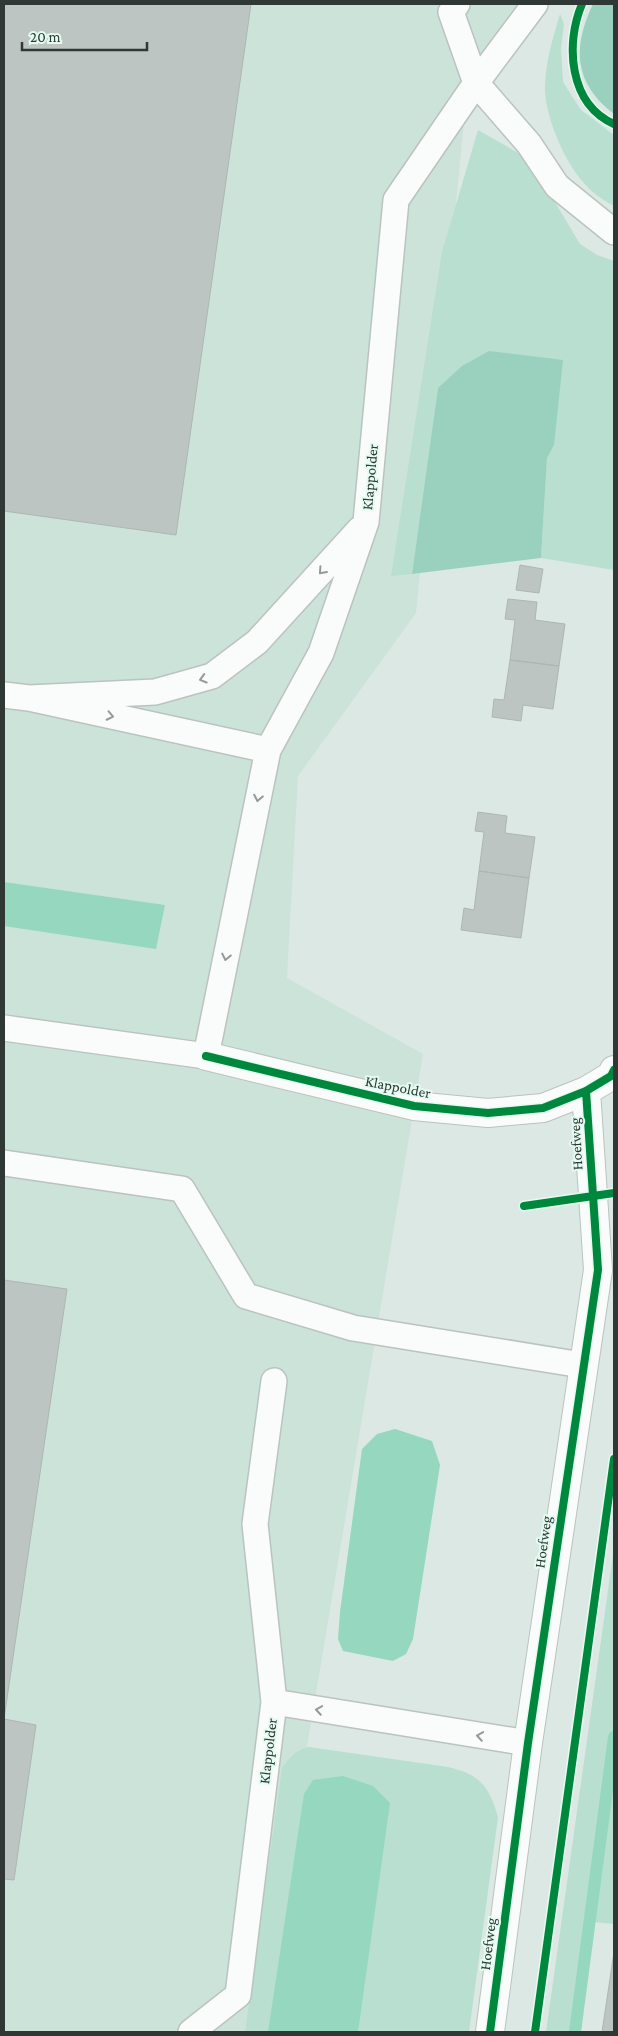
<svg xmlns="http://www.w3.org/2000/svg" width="618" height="2036" font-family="'Crimson Pro',serif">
	<rect width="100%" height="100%" fill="#dce8e3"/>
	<path fill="#cce3da" d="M 4,4 L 526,4 L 464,122 L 416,613 L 298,776 L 287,978 L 423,1054 L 305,1759 L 266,2032 L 4,2032 Z"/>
	<path fill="#b8dfd0" d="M 560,14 L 564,24 L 561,48 L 563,82 L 581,110 L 614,135 L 614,206 C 603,200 592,193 584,183 C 564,161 544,115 545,85 C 546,61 553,37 560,14 Z
		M 478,130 L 520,154 L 538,174 L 580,244 L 597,255 L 614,261 L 614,570 L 541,558 L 547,457 L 554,445 L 438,388 L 412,574 L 391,576 L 442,252 Z
		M 614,1548 L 614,1924 L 594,1922 L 579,2032 L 546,2032 Z
		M 309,1747 L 448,1767 C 481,1775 489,1786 498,1817 L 469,2032 L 245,2032 L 282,1768 C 290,1757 296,1750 309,1747 Z"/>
	<path fill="#9ad1be" d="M 593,4 L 614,4 L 614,114 C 574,83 572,48 593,4 Z
		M 489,351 L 563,360 L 554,445 L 547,458 L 541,558 L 412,574 L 438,388 L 462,366 Z"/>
	<path fill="#95d7bf" d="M 4,882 L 165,905 L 156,949 L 4,926 Z
		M 395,1429 L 432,1441 L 440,1465 L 413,1639 L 406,1654 L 393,1661 L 343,1651 L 338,1639 L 340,1612 L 362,1449 L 377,1434 Z
		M 343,1776 L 373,1786 L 390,1803 L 358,2032 L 268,2032 L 304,1794 L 313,1780 Z"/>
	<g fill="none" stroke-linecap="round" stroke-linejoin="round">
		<path stroke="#95d7bf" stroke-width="12" d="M 575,2032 L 614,1737"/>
	</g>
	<path fill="#bcc5c1" stroke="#aeb6b3" d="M 4,4 L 251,4 L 176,535 L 4,511 Z
		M 520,565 L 543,569 L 539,593 L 516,590 Z
		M 508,599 L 537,602 L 535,620 L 565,624 L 559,666 L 510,660 L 515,620 L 505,619 Z
		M 510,660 L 559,666 L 553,709 L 523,705 L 521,721 L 492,717 L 494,699 L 504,700 Z
		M 478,812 L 507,816 L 505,833 L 535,837 L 529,878 L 479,871 L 484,832 L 475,831 Z
		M 479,871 L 529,878 L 521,938 L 461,930 L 464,908 L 474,910 Z
		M 4,1280 L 67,1289 L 4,1719 L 36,1725 L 14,1880 L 4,1879 Z
		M 614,1952 L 614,2032 L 602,2032 Z"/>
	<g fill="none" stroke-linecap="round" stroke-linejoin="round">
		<defs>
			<path id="lane" d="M 457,4 L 451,12 L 476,83 L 529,144 L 557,186 L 614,232
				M 4,695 L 29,698 L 268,750
				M 29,698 L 155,692 L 212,676 L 257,642 L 360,529
				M 4,1028 L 206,1056 L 268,750 L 321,653 L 366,522 L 396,200 L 476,83 L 535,4
				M 4,1163 L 182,1189 L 246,1296 L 353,1328 L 582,1365
				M 274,1702 L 528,1743
				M 191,2032 L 238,1995 L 274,1702 L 255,1524 L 274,1381"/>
			<path id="street" d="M 206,1056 L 414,1106 L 488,1113 L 543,1108 L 586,1091 L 611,1076 L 614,1070
				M 490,2032 L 528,1743 L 598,1270 L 586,1091"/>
		</defs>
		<use href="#lane" stroke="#bac3bf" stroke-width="28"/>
		<use href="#street" stroke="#bac3bf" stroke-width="30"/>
		<use href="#lane" stroke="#fafcfb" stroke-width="25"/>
		<use href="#street" stroke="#fafcfb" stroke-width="28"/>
		<defs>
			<path id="cycleway" d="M 582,4 C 565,44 569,104 614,124
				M 206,1056 L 414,1106 L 488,1113 L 543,1108 L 586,1091 L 611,1076 L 614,1070
				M 524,1206 L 614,1193
				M 490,2032 L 528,1743 L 598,1270 L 586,1091
				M 535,2032 L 614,1459"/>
		</defs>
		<use href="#cycleway" stroke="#e4fbf1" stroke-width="11"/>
		<use href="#cycleway" stroke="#00873e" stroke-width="8"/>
	</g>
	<defs><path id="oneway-chevron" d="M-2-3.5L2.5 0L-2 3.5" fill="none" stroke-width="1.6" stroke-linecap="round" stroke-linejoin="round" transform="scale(1.25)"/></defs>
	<g stroke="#949a98">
		<use href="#oneway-chevron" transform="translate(322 571) rotate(132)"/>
		<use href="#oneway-chevron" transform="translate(203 679) rotate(164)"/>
		<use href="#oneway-chevron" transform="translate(110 716) rotate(12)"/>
		<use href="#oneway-chevron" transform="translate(258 798) rotate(101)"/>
		<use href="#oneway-chevron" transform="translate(226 957) rotate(102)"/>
		<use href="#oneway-chevron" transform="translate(319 1710) rotate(-171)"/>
		<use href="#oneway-chevron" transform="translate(480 1736) rotate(-171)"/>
	</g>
	<g text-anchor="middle" stroke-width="4" stroke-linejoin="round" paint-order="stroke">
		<g font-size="15" fill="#2f3834" stroke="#e4fbf1">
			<text transform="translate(370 477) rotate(-85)" y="5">Klappolder</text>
			<text transform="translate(398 1087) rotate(11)" y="5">Klappolder</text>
			<text transform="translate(576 1144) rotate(-93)" y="5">Hoefweg</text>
			<text transform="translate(543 1542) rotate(-82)" y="5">Hoefweg</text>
			<text transform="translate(268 1751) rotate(-83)" y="5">Klappolder</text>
			<text transform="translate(488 1944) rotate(-83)" y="5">Hoefweg</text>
		</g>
	</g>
	<rect width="618" height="2036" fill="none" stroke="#2f3834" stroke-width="10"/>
	<path d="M22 42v8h125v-8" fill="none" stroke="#2f3834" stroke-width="2.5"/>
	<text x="30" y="42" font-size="15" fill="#2f3834" stroke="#e4fbf1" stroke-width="4" paint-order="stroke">20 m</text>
</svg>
